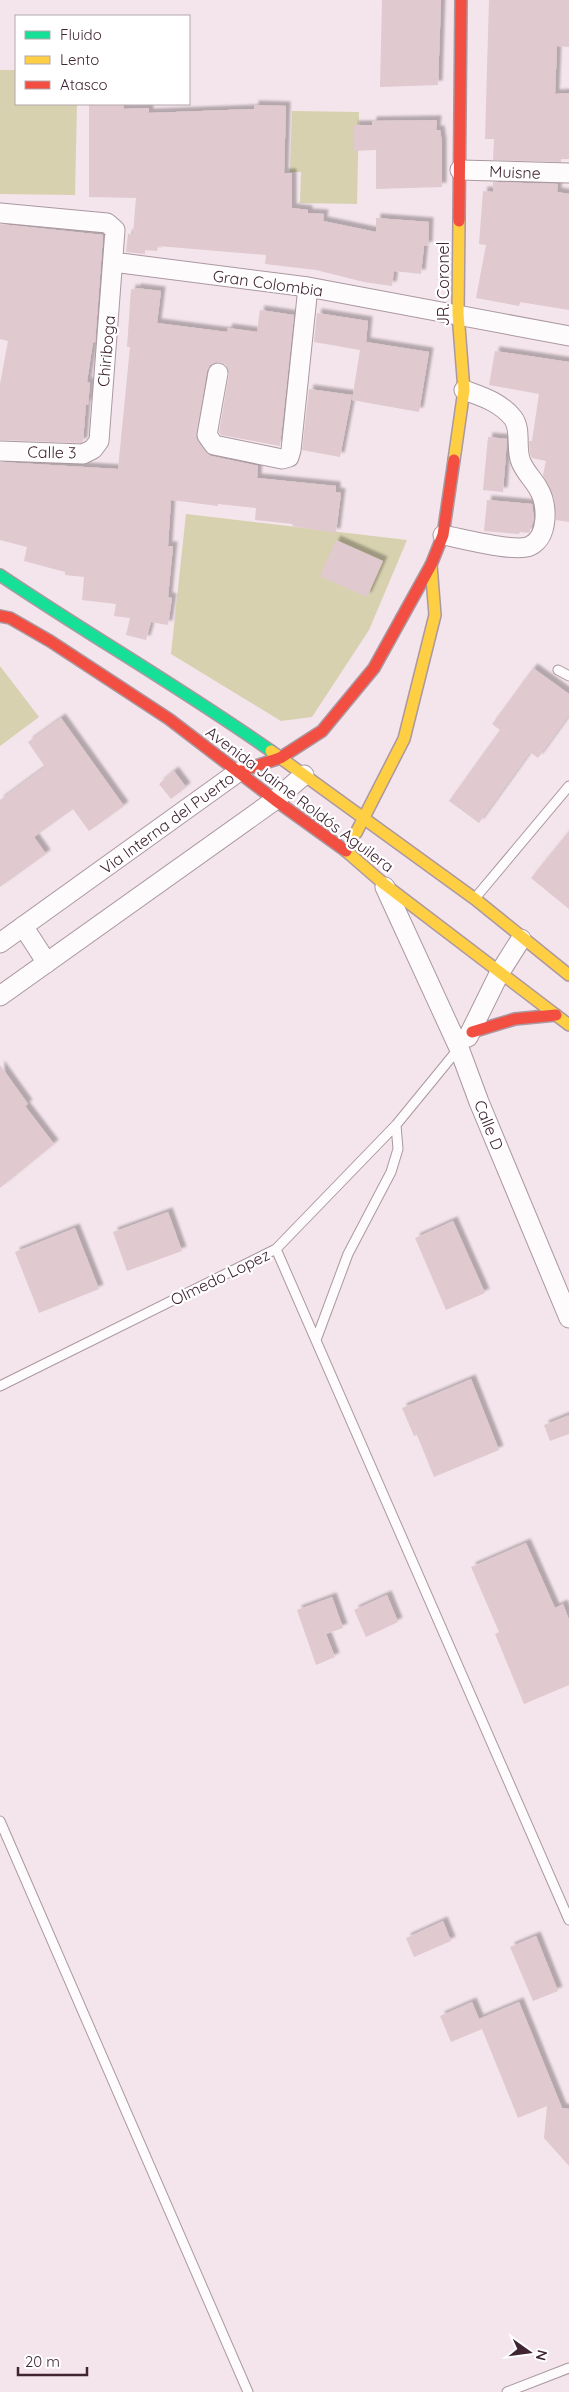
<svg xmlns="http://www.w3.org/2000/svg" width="569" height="2392" font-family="Quicksand,sans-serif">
	<defs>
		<filter id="shadow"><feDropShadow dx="4.5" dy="-4.5" stdDeviation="1" flood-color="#0004"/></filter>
	</defs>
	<rect width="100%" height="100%" fill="#f4e4eb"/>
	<path fill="#d7d1af" d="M 0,70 L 16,70 L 16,104 L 77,104 L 75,195 L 0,194 Z
		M 292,111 L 359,112 L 357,204 L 300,203 L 301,172 L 290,172 Z
		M 186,514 L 407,540 L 369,630 L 312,717 L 281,721 L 171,654 Z
		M 0,666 L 39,717 L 0,746 Z"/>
	<path fill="#e0c9cf" filter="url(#shadow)" d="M 382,0 L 441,0 L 438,85 L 380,87 Z
		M 489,0 L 569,0 L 569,47 L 557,46 L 555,94 L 569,93 L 569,159 L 561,159 L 561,162 L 493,160 L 494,139 L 485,139 Z
		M 89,104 L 124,104 L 124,109 L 149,108 L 149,113 L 254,109 L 254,105 L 286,106 L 284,173 L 292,173 L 292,208 L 308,210 L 308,213 L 324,214 L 323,221 L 376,232 L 376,218 L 429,222 L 428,246 L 424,246 L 421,274 L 394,271 L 392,286 L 364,282 L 316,270 L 265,264 L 266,255 L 158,246 L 157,251 L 145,250 L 145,254 L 126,252 L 128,234 L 133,234 L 136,198 L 89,197 Z
		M 437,120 L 436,130 L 440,130 L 442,143 L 442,187 L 376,189 L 376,150 L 354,151 L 354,125 L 372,125 L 372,121 Z
		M 493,182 L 558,184 L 557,192 L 569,194 L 569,310 L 520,302 L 519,306 L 476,298 L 486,245 L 479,244 L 483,191 L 493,192 Z
		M 0,224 L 103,235 L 95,343 L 93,342 L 87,382 L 90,383 L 88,405 L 86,404 L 83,441 L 81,443 L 0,440 L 0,384 L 8,341 L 0,339 Z
		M 136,288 L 161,291 L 157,323 L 227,332 L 228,328 L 257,332 L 260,310 L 294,315 L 280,446 L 221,435 L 219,432 L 229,374 L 226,365 L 219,362 L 210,365 L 207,371 L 196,438 L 205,451 L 211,456 L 258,466 L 257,478 L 336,486 L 336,492 L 341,493 L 336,533 L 292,526 L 293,524 L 255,520 L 256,508 L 218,504 L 218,506 L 171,500 L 168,546 L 173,546 L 168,597 L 172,598 L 168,625 L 151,622 L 146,640 L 126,635 L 130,618 L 114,616 L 116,604 L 82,600 L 84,577 L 65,575 L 65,572 L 24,561 L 27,547 L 0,540 L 0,462 L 118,469 L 130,347 L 127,347 L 131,289 L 136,290 Z
		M 317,313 L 368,321 L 366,342 L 429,352 L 419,412 L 352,400 L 360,350 L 314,342 Z
		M 495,351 L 569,362 L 569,522 L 556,520 L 554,499 L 543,475 L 546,461 L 532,458 L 530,454 L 529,441 L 532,441 L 539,394 L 489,385 Z
		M 309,389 L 352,395 L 340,457 L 302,450 Z
		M 488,437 L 507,439 L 503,492 L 483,490 Z
		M 487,500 L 532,504 L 534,519 L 529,533 L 520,532 L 519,534 L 484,531 Z
		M 336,540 L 383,561 L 367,597 L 320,576 Z
		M 533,668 L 569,694 L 569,715 L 538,758 L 530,752 L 479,823 L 449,801 L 500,730 L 492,724 Z
		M 61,718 L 124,806 L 89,831 L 73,809 L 34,837 L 46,854 L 0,887 L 0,800 L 45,767 L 28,742 Z
		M 174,771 L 186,787 L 171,799 L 159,784 Z
		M 569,831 L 569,909 L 531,878 Z
		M 0,1065 L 28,1104 L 25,1106 L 54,1144 L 0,1188 Z
		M 168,1212 L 182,1251 L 127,1271 L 113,1232 Z
		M 453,1221 L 485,1293 L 446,1310 L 415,1238 Z
		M 75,1228 L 99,1289 L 39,1313 L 15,1252 Z
		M 471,1379 L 499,1450 L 434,1477 L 417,1435 L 414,1436 L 402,1408 Z
		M 569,1415 L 569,1434 L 550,1441 L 544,1425 Z
		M 526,1543 L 555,1608 L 563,1604 L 569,1620 L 569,1685 L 524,1704 L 495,1634 L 499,1632 L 471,1567 Z
		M 387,1595 L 398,1622 L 366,1637 L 354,1610 Z
		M 332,1597 L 343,1628 L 326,1634 L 335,1657 L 316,1665 L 297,1610 Z
		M 443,1921 L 451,1941 L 414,1957 L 406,1938 Z
		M 536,1936 L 558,1991 L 533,2001 L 510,1947 Z
		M 472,2002 L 479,2019 L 519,2002 L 562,2108 L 569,2109 L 569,2166 L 544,2138 L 547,2106 L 518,2118 L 482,2029 L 451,2042 L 440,2016 Z"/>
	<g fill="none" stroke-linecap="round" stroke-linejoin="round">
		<defs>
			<path id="lane" d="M 558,670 L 569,676
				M 476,897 L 569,786
				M 276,1249 L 569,1920
				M 316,1340 L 348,1254 L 391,1172 L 398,1149 L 396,1125
				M 0,1386 L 276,1249 L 396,1125 L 459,1048
				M 0,1821 L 248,2392
				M 507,2392 L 569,2368"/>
			<path id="street" d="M 460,170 L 569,173
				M 0,213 L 107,223 L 115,230 L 99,441 L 93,449 L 83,454 L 0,451
				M 113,262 L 308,287 L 569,336
				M 218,373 L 207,435 L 214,445 L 282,459 L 289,457 L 291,450 L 308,287
				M 443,535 C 460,538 515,553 530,546 C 549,537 548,504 538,488 C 533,479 525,472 521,462 C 515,448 522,430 513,418 C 500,402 483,397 464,390
				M 385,887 L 459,1048 L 479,1102 L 569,1318
				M 23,926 L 47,963
				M 0,943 L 238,772
				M 0,996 L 275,800 L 304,775
				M 468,1037 L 500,972 L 521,939"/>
			<path id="fast" d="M 0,575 C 89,635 183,689 271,751"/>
			<path id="slow" d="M 454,460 L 464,390 L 458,314 L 459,221
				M 271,751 L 475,899 L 569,975
				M 356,833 L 404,739 L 435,615 L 431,565
				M 346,851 L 384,884 L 569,1025"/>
			<path id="jam" d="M 459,221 L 461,0
				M 0,616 L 10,618 L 50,641 L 169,719 L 275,800 L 346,851
				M 238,772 L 280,758 L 322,731 L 374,668 L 431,565 L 443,535 L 454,460
				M 472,1032 L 515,1019 L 556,1015"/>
		</defs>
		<use href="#lane" stroke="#ab98a1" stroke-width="11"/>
		<use href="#street" stroke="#ab98a1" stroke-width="21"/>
		<use href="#fast" stroke="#ab98a1" stroke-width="14"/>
		<use href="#slow" stroke="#ab98a1" stroke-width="14"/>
		<use href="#jam" stroke="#ab98a1" stroke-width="14"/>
		<use href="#lane" stroke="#fdfbfc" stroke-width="9"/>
		<use href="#street" stroke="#fdfbfc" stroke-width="19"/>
		<use href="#fast" stroke="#16e098" stroke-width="11"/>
		<use href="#slow" stroke="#ffcf43" stroke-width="11"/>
		<use href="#jam" stroke="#f24e42" stroke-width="11"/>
	</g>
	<g text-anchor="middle" stroke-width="4.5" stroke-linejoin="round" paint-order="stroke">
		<g font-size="16" fill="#402432" stroke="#fff">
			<text transform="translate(515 172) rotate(2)" y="6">Muisne</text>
			<text transform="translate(268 283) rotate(8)" y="6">Gran Colombia</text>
			<text transform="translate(443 284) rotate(-90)" y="6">JR. Coronel</text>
			<text transform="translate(106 351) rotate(-85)" y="6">Chiriboga</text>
			<text transform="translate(52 452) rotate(1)" y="6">Calle 3</text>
			<text transform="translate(300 799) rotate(37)" y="6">Avenida Jaime Roldós Aguilera</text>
			<text transform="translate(167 823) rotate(-36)" y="6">Via Interna del Puerto</text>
			<text transform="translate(489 1125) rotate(68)" y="6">Calle D</text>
			<text transform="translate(220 1277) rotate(-26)" y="6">Olmedo Lopez</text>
		</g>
	</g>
	<rect x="15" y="15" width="175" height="90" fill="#ffffff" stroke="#b3a7ad"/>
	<rect x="25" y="31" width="25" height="8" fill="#16e098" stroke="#b3a7ad"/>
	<text x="60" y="40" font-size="15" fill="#402432">Fluido</text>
	<rect x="25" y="56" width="25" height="8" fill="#ffcf43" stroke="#b3a7ad"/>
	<text x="60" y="65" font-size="15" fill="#402432">Lento</text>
	<rect x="25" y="81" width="25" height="8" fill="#f24e42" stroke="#b3a7ad"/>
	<text x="60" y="90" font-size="15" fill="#402432">Atasco</text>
	<g transform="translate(529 2352) rotate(104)" stroke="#ffffff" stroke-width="4" paint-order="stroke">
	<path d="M0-4L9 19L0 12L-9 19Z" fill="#402432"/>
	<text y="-8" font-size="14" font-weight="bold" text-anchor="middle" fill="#402432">N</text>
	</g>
	<path d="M18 2367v8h69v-8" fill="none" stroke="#402432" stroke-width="2.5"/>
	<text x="25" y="2367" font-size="15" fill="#402432" stroke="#ffffff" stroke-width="4" paint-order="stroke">20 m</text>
</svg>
